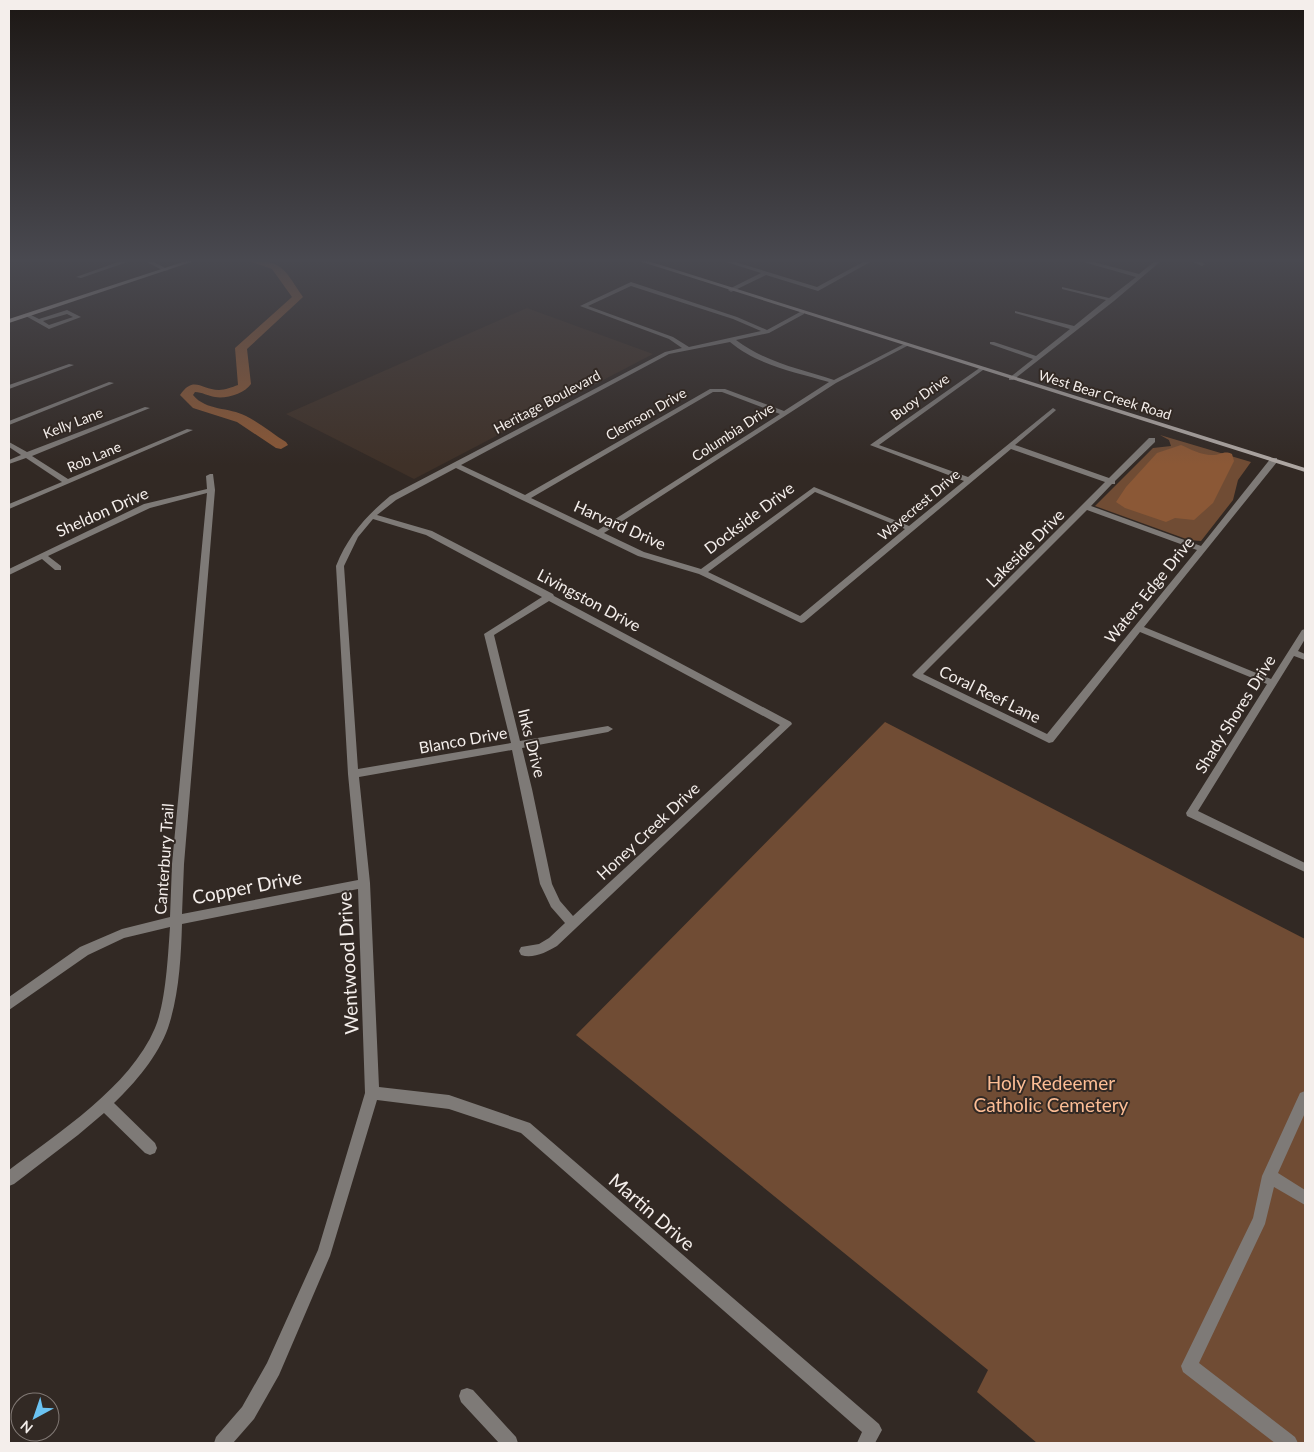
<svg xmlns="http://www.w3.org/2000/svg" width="1314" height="1452" font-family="Lato,sans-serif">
	<rect width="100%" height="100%" fill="#322924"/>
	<path fill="#3f3128" d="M 527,308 L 653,354 L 414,479 L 286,414 Z"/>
	<path fill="#704c34" d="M 1160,435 L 1251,462 L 1238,480 L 1233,500 L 1201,541 L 1189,540 L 1095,506 L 1153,448 L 1171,446 L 1169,440 Z
		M 885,722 L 1305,939 L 1305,1443 L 1037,1443 L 977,1392 L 988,1370 L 576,1035 Z"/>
	<path fill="#8b5836" d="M 1181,445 C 1190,449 1201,455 1212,455 C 1221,455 1224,450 1232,454 L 1234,461 L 1213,503 L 1194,520 L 1175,518 L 1166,522 L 1125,508 L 1116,502 L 1126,487 L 1157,453 Z"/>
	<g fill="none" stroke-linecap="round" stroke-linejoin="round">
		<path fill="#8b5836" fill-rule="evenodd" d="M 249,261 C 285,261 284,270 303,297 L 247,349 L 251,384 C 245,393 227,399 215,397 C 208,396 202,392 195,392 L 193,395 C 206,411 229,407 246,416 C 260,423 273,434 286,442 L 288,445 L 281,449 L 276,448 L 237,422 L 193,408 L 180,395 C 194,375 201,390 219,390 C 225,390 232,387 238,385 L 235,348 L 292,297 L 272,269 Z"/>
		<path fill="#7e7a77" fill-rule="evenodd" d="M 121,261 L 130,261 L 81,278 L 76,277 Z
			M 145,261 L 152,261 L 169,270 L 164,271 Z
			M 723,261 L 732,261 L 817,287 L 865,261 L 872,261 L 818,291 L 766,275 L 731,292 L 728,290 L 729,289 L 761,273 Z
			M 1080,261 L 1090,261 L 1139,274 L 1155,261 L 1161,261 L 1114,301 L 1013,380 L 1009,380 L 1009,378 L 1033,359 L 990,344 L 990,342 L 994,342 L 1036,356 L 1070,329 L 1015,313 L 1015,311 L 1074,326 L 1106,300 L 1062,289 L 1062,287 L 1109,298 L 1136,277 Z
			M 1191,261 L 1199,261 L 1205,264 L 1202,266 Z
			M 631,282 L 737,317 L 767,330 L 800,312 L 804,312 L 804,314 L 769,333 L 736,340 C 765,362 800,369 834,380 L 904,344 L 909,345 L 836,383 L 604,533 L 644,552 L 701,569 L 814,487 L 909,526 L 964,481 L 870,445 L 981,367 L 984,369 L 983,370 L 879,445 L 968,477 L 1053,408 L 1056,410 L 1055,411 L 1015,445 L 1109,478 L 1149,438 L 1155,438 L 1155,442 L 1115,481 L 1115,484 L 1112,484 L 1091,506 L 1201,546 L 1271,458 L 1277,458 L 1277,462 L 1144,627 L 1271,679 L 1302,630 L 1305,629 L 1305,639 L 1298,651 L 1305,654 L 1305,660 L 1294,656 L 1198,811 L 1305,863 L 1305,872 L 1187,816 L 1186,813 L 1267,684 L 1140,632 L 1053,742 L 1049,743 L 914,677 L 912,675 L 1105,482 L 1011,449 L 804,622 L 801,623 L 699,574 L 638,556 L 456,468 L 396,500 L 377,515 L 432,531 L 553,594 L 554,596 L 791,722 L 792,724 L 557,946 C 547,952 533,959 521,955 L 519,951 L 521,947 L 539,944 L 549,938 L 565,923 L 551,907 L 540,884 L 512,750 L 359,777 L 370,883 L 379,1087 L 449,1095 L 530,1123 L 879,1424 L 882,1430 L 875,1443 L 857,1443 L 862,1432 L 521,1133 L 449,1109 L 377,1100 L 330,1256 L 279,1375 L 254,1419 L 233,1443 L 214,1443 L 216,1437 L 242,1407 L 267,1363 L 318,1250 L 365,1093 L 358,889 L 182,924 C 181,958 179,995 168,1028 C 158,1056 135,1083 114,1103 L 155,1143 L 157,1148 L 155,1153 L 150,1155 L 145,1153 L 104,1113 L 78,1135 L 14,1184 L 9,1186 L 9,1170 C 58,1133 130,1087 155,1028 C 166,1002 168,955 170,927 L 124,938 L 88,955 L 9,1010 L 9,997 L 80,947 L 122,929 L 170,917 L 172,864 L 207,493 L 150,508 L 48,556 L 61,566 L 61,570 L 55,570 L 42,559 L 9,575 L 9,569 L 144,504 L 207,489 L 206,476 L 210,474 L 213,474 L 215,490 L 184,864 L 182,914 L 358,880 L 348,774 L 336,566 C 348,536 366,516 390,496 L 665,352 L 682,348 L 669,339 L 580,306 ZM 631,286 L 733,319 L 761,331 L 689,347 L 673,337 L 588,306 ZM 730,342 C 757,365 795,372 829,382 L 784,411 L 725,389 L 710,389 L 525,495 L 461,465 L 669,354 ZM 713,392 L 722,392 L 780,414 L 598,530 L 531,498 ZM 815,492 L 905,529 L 800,616 L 708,572 ZM 1087,510 L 1197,550 L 1047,734 L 923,674 ZM 373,519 L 426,535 L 542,597 L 484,634 L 511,743 L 358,769 L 344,566 L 358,537 ZM 549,601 L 780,725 L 573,916 L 560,901 L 552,884 L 532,789 L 522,748 L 608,732 L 613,729 L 608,726 L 520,741 L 494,635 Z
			M 67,310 L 81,317 L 49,329 L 24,315 L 29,314 L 39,319 ZM 67,314 L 73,317 L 49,325 L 43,321 Z
			M 69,364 L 74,365 L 9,389 L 9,385 Z
			M 109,382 L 114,383 L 9,425 L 9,421 Z
			M 145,407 L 150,408 L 32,456 L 68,479 L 187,429 L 193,430 L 9,509 L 9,504 L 62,482 L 26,458 L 9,464 L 9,460 L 21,455 L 9,447 L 9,442 L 27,452 Z
			M 1305,1091 L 1305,1113 L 1278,1173 L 1305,1190 L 1305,1205 L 1274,1187 L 1265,1224 L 1199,1363 L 1295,1437 L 1298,1443 L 1275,1443 L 1183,1372 L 1181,1366 L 1253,1218 L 1262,1176 L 1300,1093 Z
			M 467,1388 L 473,1390 L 516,1437 L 518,1443 L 499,1443 L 461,1402 L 459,1396 L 461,1390 Z"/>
		<path fill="#ada6a2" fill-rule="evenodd" d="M 186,261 L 194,261 L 9,323 L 9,319 Z
			M 639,261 L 648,261 L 1305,468 L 1305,472 Z"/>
	</g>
	<linearGradient id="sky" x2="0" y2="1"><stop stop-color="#1c1714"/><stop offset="0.56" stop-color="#494950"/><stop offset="1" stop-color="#494950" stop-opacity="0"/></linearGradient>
	<rect width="1314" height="465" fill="url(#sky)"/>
	<g text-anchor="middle" stroke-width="4" stroke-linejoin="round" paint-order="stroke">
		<g font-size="14" fill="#f4eeeb" stroke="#322924">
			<text transform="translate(1105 395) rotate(17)" y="5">West Bear Creek Road</text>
			<text transform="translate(920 397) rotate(-36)" y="5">Buoy Drive</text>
			<text transform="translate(547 402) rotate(-28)" y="5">Heritage Boulevard</text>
			<text transform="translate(646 414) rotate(-30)" y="5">Clemson Drive</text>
			<text transform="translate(73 423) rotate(-21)" y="5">Kelly Lane</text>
			<text transform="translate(733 432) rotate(-33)" y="5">Columbia Drive</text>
			<text transform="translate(94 457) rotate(-23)" y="5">Rob Lane</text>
			<text transform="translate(919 505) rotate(-40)" y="5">Wavecrest Drive</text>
		</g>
		<g font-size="16" fill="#f4eeeb" stroke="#322924">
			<text transform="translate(102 512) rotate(-24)" y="6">Sheldon Drive</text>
			<text transform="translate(749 518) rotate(-37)" y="6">Dockside Drive</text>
			<text transform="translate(620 525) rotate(24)" y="6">Harvard Drive</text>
			<text transform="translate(1025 548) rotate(-45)" y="6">Lakeside Drive</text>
			<text transform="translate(1149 590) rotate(-51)" y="6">Waters Edge Drive</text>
			<text transform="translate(589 600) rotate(28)" y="6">Livingston Drive</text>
			<text transform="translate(990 694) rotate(26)" y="6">Coral Reef Lane</text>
			<text transform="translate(1235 714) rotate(-58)" y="6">Shady Shores Drive</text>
			<text transform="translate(463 740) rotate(-10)" y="6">Blanco Drive</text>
			<text transform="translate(532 743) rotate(76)" y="6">Inks Drive</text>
			<text transform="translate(648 831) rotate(-43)" y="6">Honey Creek Drive</text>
			<text transform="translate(164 859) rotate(-86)" y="6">Canterbury Trail</text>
		</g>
		<g font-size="19" fill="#f4eeeb" stroke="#322924">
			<text transform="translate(247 887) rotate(-11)" y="7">Copper Drive</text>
			<text transform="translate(348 963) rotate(-93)" y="7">Wentwood Drive</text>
			<text transform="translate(652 1212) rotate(41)" y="7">Martin Drive</text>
		</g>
		<g font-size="19" fill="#fcbd95" stroke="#322924">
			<text x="1051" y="1090">Holy Redeemer<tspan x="1051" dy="22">Catholic Cemetery</tspan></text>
		</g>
	</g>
	<rect width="1314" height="1452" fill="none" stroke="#f4eeeb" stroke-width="20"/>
	<g transform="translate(35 1417) rotate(220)"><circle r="24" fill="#322924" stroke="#807874"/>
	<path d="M0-4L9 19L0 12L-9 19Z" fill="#6bc3f2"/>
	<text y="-8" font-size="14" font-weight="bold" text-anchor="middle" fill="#f4eeeb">N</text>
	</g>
</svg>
